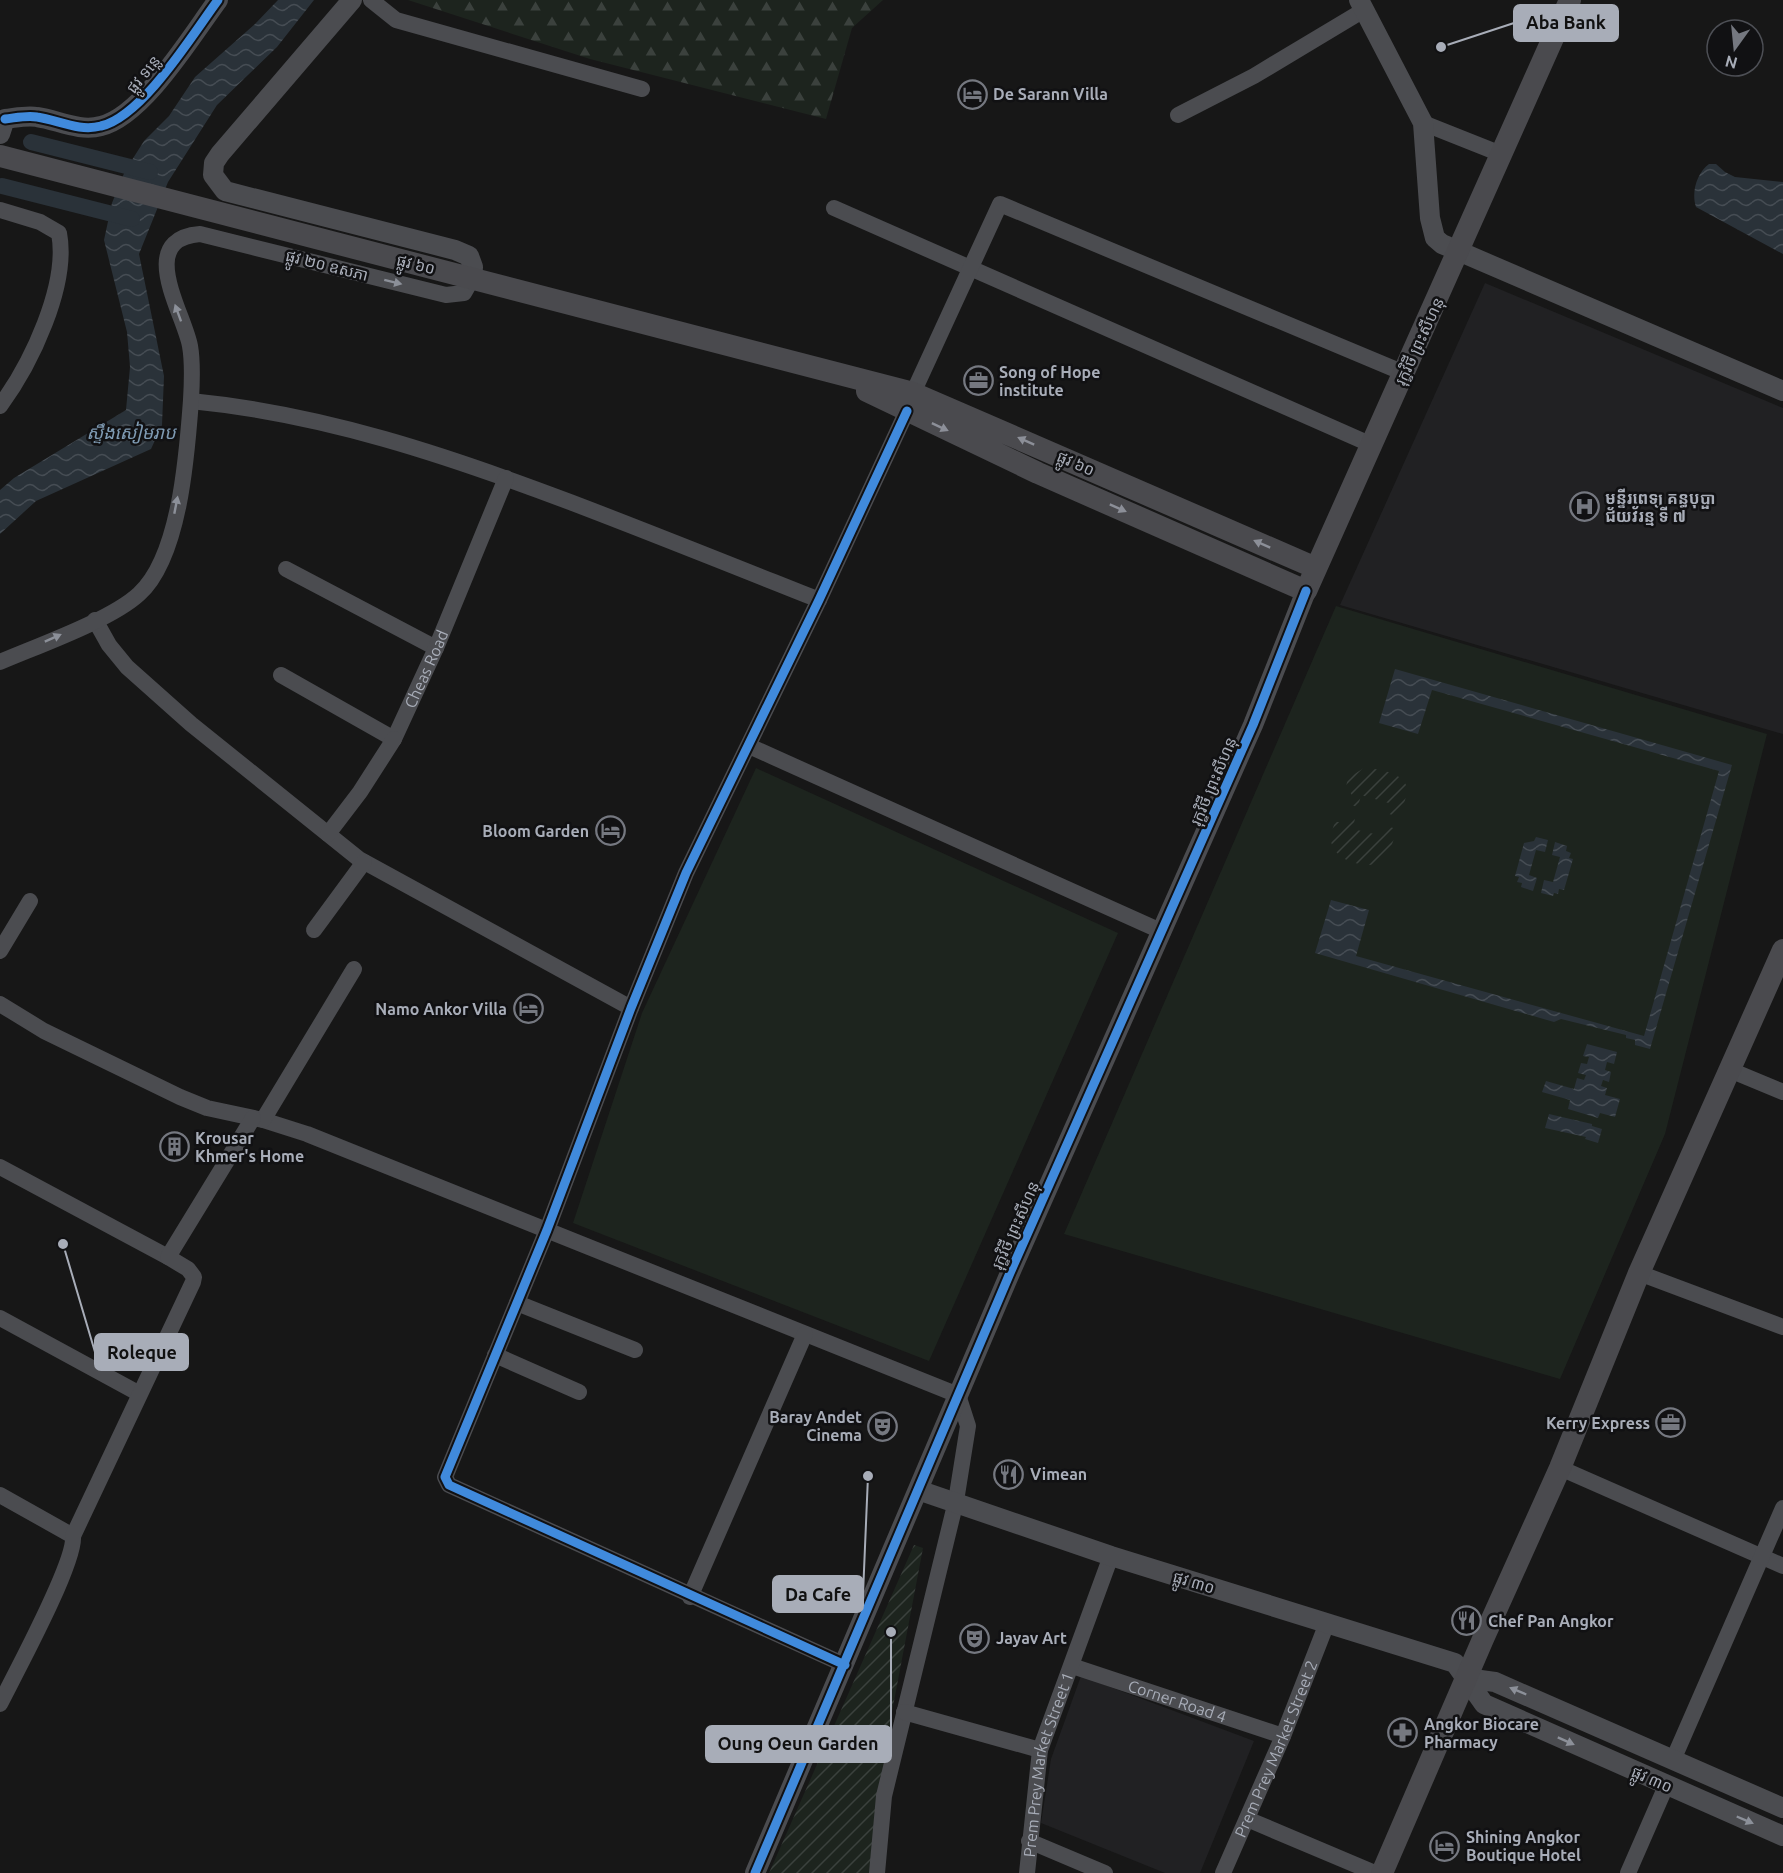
<svg xmlns="http://www.w3.org/2000/svg" width="1783" height="1873" font-family="Ubuntu,'Noto Sans Khmer',sans-serif">
	<defs>
		<pattern id="forest-firs" width="22" height="20" patternUnits="userSpaceOnUse" patternTransform="scale(1.5)"><rect width="22" height="20" fill="#1d241e"/><path d="M5 1l3.5 6h-7zM16 11l3.5 6h-7z" fill="#3b413d"/></pattern>
		<pattern id="garden-furrows" width="10" height="10" patternUnits="userSpaceOnUse" patternTransform="scale(1.5)"><rect width="10" height="10" fill="#1d241e"/><path d="M-1 1l2-2M0 10L10 0M9 11l2-2" fill="none" stroke="#3b413d"/></pattern>
		<pattern id="water-waves" width="16" height="10" patternUnits="userSpaceOnUse" patternTransform="scale(1.5)"><rect width="16" height="10" fill="#2a3239"/><path d="M0 5q4-4 8 0t8 0" fill="none" stroke="#464d54"/></pattern>
	</defs>
	<rect width="100%" height="100%" fill="#171717"/>
	<path fill="#212123" d="M 1485,283 L 1783,408 L 1783,734 L 1340,605 Z
		M 1081,1676 L 1254,1741 L 1200,1873 L 1165,1873 L 1041,1823 L 1051,1759 Z"/>
	<path fill="#1d241e" d="M 1336,606 L 1767,734 L 1665,1134 L 1560,1379 L 1064,1234 Z
		M 756,768 L 1118,933 L 929,1361 L 573,1223 L 642,1013 Z"/>
	<path fill="url(#forest-firs)" d="M 408,0 L 883,0 L 852,28 L 826,119 L 590,59 Z"/>
	<path fill="url(#garden-furrows)" d="M 1364,768 C 1373,768 1380,770 1388,772 C 1416,781 1406,794 1400,817 L 1389,814 L 1392,804 L 1361,795 L 1358,807 L 1351,805 L 1353,797 L 1350,792 L 1345,791 L 1348,778 Z
		M 1348,816 L 1355,818 L 1353,829 L 1383,836 L 1386,826 L 1397,829 L 1387,860 C 1372,871 1334,863 1331,841 C 1330,835 1333,828 1335,822 L 1346,822 Z
		M 914,1545 L 923,1548 L 891,1717 L 870,1873 L 769,1873 Z"/>
	<path fill="url(#water-waves)" d="M 278,0 L 314,0 L 277,47 L 217,105 L 168,182 L 139,254 L 164,376 L 162,425 L 151,449 L 36,501 L 0,534 L 0,490 L 14,478 L 126,410 L 130,367 L 127,332 L 104,240 L 112,203 L 125,171 L 144,141 L 169,116 L 195,77 L 255,24 Z
		M 1709,164 L 1716,164 L 1725,172 L 1735,177 L 1783,182 L 1783,254 L 1696,207 C 1691,192 1697,173 1709,164 Z
		M 1395,669 L 1732,765 L 1650,1049 L 1635,1045 L 1635,1040 L 1626,1038 L 1626,1035 L 1561,1019 L 1554,1022 L 1315,953 L 1331,900 L 1369,910 L 1356,956 L 1644,1036 L 1719,771 L 1432,690 L 1418,734 L 1379,723 Z
		M 1536,837 L 1548,840 L 1545,852 L 1536,850 L 1529,875 L 1537,878 L 1533,891 L 1521,887 L 1522,883 L 1517,882 L 1519,877 L 1515,876 L 1524,843 L 1534,841 Z
		M 1555,842 L 1567,846 L 1566,851 L 1571,853 L 1569,858 L 1573,859 L 1564,890 L 1559,889 L 1558,894 L 1554,893 L 1553,896 L 1541,893 L 1544,880 L 1553,882 L 1560,857 L 1552,855 Z
		M 1587,1044 L 1617,1052 L 1614,1064 L 1607,1062 L 1605,1070 L 1611,1072 L 1609,1082 L 1603,1080 L 1601,1086 L 1607,1088 L 1605,1095 L 1620,1099 L 1615,1117 L 1600,1113 L 1598,1118 L 1568,1109 L 1570,1100 L 1542,1092 L 1546,1081 L 1574,1089 L 1577,1078 L 1584,1080 L 1586,1075 L 1578,1073 L 1581,1063 L 1587,1064 L 1589,1057 L 1583,1056 Z
		M 1549,1114 L 1592,1124 L 1592,1126 L 1602,1129 L 1598,1143 L 1585,1139 L 1586,1137 L 1545,1128 Z"/>
	<g fill="none" stroke-linecap="round" stroke-linejoin="round">
		<path stroke="#2a3239" stroke-width="16" d="M 31,142 L 150,172
			M 2,186 L 132,219"/>
		<g stroke="#4b4c50" stroke-width="16">
			<path d="M 371,0 L 396,20 L 642,89"/>
			<path d="M 1178,115 L 1254,76 L 1364,10"/>
			<path d="M 1423,123 L 1501,154"/>
			<path d="M 834,208 L 1372,445"/>
			<path d="M 0,210 L 40,222 L 59,233 C 69,285 31,364 0,406"/>
			<path d="M 913,393 L 1000,204 L 1404,373"/>
			<path d="M 191,401 C 323,414 446,455 570,502 C 654,534 736,567 819,600"/>
			<path d="M 286,569 L 436,648"/>
			<path d="M 95,620 L 109,645 L 127,667 L 191,724 L 359,859 L 631,1008"/>
			<path d="M 0,662 C 37,646 111,620 139,594 C 180,557 187,454 191,400 C 192,383 193,363 190,346 C 184,313 135,239 200,234 L 446,295 L 464,293 L 472,279"/>
			<path id="s1" d="M 281,675 L 394,739 L 436,648 L 506,478"/>
			<path d="M 749,746 L 1163,932"/>
			<path d="M 328,834 L 360,792 L 394,739"/>
			<path d="M 314,930 L 364,862"/>
			<path d="M 0,951 L 30,901"/>
			<path d="M 0,1004 L 44,1031 L 180,1097 L 207,1108 L 263,1120 L 307,1134 L 958,1395 L 968,1426 L 956,1501 L 884,1796 L 877,1873"/>
			<path d="M 1730,1070 L 1783,1092"/>
			<path d="M 263,1120 L 354,969"/>
			<path d="M 0,1167 L 168,1257"/>
			<path d="M 1639,1273 L 1783,1327"/>
			<path d="M 517,1303 L 635,1350"/>
			<path d="M 0,1318 L 138,1393"/>
			<path d="M 495,1355 L 579,1392"/>
			<path d="M 1560,1468 L 1783,1566"/>
			<path d="M 0,1495 L 73,1536"/>
			<path d="M 690,1597 L 805,1334"/>
			<path d="M 845,1665 L 449,1485 L 445,1477 L 547,1230 L 631,1008 L 686,873 L 819,600 L 907,411"/>
			<path id="s2" d="M 1072,1666 L 1283,1736"/>
			<path d="M 0,1704 C 15,1674 76,1562 73,1536 L 193,1282 L 194,1277 L 188,1269 L 168,1257 L 253,1118"/>
			<path d="M 904,1712 L 1040,1750"/>
			<path d="M 1673,1760 L 1783,1508"/>
			<path d="M 1247,1819 L 1375,1873"/>
			<path d="M 1029,1841 L 1105,1873"/>
			<path id="s3" d="M 1027,1873 L 1040,1750 L 1111,1556"/>
			<path id="s4" d="M 1223,1873 L 1283,1736 L 1327,1623"/>
			<path d="M 1628,1873 L 1666,1786"/>
		</g>
		<path stroke="#4b4c50" stroke-width="20" d="M 352,0 L 220,154 L 214,163 L 213,175 L 225,191 L 455,250 L 469,256 L 473,267 L 472,279
			M 1359,0 L 1423,123 L 1430,218 L 1435,238 L 1442,244 L 1783,391
			M 0,134 L 5,119 C 15,118 27,115 37,117 C 58,120 79,132 101,126 C 143,116 192,35 218,0
			M 918,1490 L 1111,1556 L 1455,1663 L 1484,1704 L 1783,1836
			M 1466,1678 L 1495,1682 L 1783,1808
			M 755,1873 L 1010,1273 L 1253,725 L 1306,591"/>
		<path stroke="#4a4a4e" stroke-width="22" d="M 0,156 L 913,393 L 1316,568
			M 867,391 L 1038,473 L 1306,591 L 1570,0
			M 1382,1873 L 1483,1639 L 1560,1468 L 1639,1273 L 1783,950"/>
		<defs>
			<path id="cycleway" d="M 5,119 C 15,118 27,115 37,117 C 58,120 79,132 101,126 C 143,116 192,35 218,0
				M 845,1665 L 449,1485 L 445,1477 L 547,1230 L 631,1008 L 686,873 L 819,600 L 907,411
				M 755,1873 L 1010,1273 L 1253,725 L 1306,591"/>
		</defs>
		<use href="#cycleway" stroke="#111113" stroke-width="13"/>
		<use href="#cycleway" stroke="#408adc" stroke-width="9"/>
	</g>
	<defs><path id="oneway-solid" d="M-6-.8H1V-3.2L6.5 0L1 3.2V.8H-6Z" transform="scale(1.5)"/></defs>
	<g fill="#8c9099">
		<use href="#oneway-solid" transform="translate(393 282) rotate(14)"/>
		<use href="#oneway-solid" transform="translate(178 313) rotate(-110)"/>
		<use href="#oneway-solid" transform="translate(176 505) rotate(-79)"/>
		<use href="#oneway-solid" transform="translate(53 638) rotate(-24)"/>
		<use href="#oneway-solid" transform="translate(1518 1691) rotate(-157)"/>
		<use href="#oneway-solid" transform="translate(1566 1741) rotate(24)"/>
		<use href="#oneway-solid" transform="translate(1745 1820) rotate(23)"/>
	</g>
	<g fill="#8c8f98">
		<use href="#oneway-solid" transform="translate(940 427) rotate(25)"/>
		<use href="#oneway-solid" transform="translate(1026 441) rotate(-156)"/>
		<use href="#oneway-solid" transform="translate(1118 508) rotate(24)"/>
		<use href="#oneway-solid" transform="translate(1262 544) rotate(-156)"/>
	</g>
	<defs>
		<symbol id="hotel-ring" viewBox="-11 -11 22 22"><circle r="9.5" fill="#111113" stroke="#757880" stroke-width="1.5"/><path d="M-6-4.5h1.5V1H6V5H4.5V3h-9V5H-6ZM-4 0a1.8 1.8 0 1 1 3.6 0ZM.5 0V-2.5h3Q6-2.5 6 0Z" fill="#757880"/></symbol>
		<symbol id="office-ring" viewBox="-11 -11 22 22"><circle r="9.5" fill="#111113" stroke="#757880" stroke-width="1.5"/><path d="M-6-3h4V-5.5h4V-3h4V5H-6ZM-1-4.5V-3h2v-1.5ZM-6 0V1H6V0Z" fill="#757880"/></symbol>
		<symbol id="hospital-ring" viewBox="-11 -11 22 22"><circle r="9.5" fill="#111113" stroke="#757880" stroke-width="1.5"/><path d="M-5-5h3v3.5h4V-5h3V5h-3V1.5h-4V5h-3Z" fill="#757880"/></symbol>
		<symbol id="building-ring" viewBox="-11 -11 22 22"><circle r="9.5" fill="#111113" stroke="#757880" stroke-width="1.5"/><path d="M-4-6H4V6H1V3H-1V6H-4ZM-2.5-4.3h1.7v1.8h-1.7ZM.8-4.3h1.7v1.8H.8ZM-2.5-1h1.7V.8h-1.7ZM.8-1h1.7V.8H.8Z" fill="#757880"/></symbol>
		<symbol id="theatre-ring" viewBox="-11 -11 22 22"><circle r="9.5" fill="#111113" stroke="#757880" stroke-width="1.5"/><path d="M-5-5.5Q0-4 5-5.5V0Q5 5 0 6Q-5 5-5 0ZM-3.3-2.5H-1v1.5H-3.3ZM1-2.5H3.3v1.5H1ZM-2.8 1Q0 5.5 2.8 1Z" fill="#757880"/></symbol>
		<symbol id="restaurant-ring" viewBox="-11 -11 22 22"><circle r="9.5" fill="#111113" stroke="#757880" stroke-width="1.5"/><path d="M-5-6h1v4h1v-4h1v4h1v-4h1v5L-1.5 .5V6h-2V.5L-5-1ZM5-6V6H3V1.5H1.5Q1.5-4 5-6Z" fill="#757880"/></symbol>
		<symbol id="pharmacy-ring" viewBox="-11 -11 22 22"><circle r="9.5" fill="#111113" stroke="#757880" stroke-width="1.5"/><path d="M-2-6h4v4h4v4h-4v4h-4v-4h-4v-4h4Z" fill="#757880"/></symbol>
	</defs>
	<g fill-rule="evenodd">
		<use href="#hotel-ring" x="956" y="78" width="33" height="33"/>
		<use href="#office-ring" x="962" y="364" width="33" height="33"/>
		<use href="#hospital-ring" x="1568" y="490" width="33" height="33"/>
		<use href="#hotel-ring" x="594" y="814" width="33" height="33"/>
		<use href="#hotel-ring" x="512" y="992" width="33" height="33"/>
		<use href="#building-ring" x="158" y="1130" width="33" height="33"/>
		<use href="#office-ring" x="1654" y="1406" width="33" height="33"/>
		<use href="#theatre-ring" x="866" y="1410" width="33" height="33"/>
		<use href="#restaurant-ring" x="992" y="1458" width="33" height="33"/>
		<use href="#restaurant-ring" x="1450" y="1604" width="33" height="33"/>
		<use href="#theatre-ring" x="958" y="1622" width="33" height="33"/>
		<use href="#pharmacy-ring" x="1386" y="1716" width="33" height="33"/>
		<use href="#hotel-ring" x="1428" y="1830" width="33" height="33"/>
	</g>
	<g text-anchor="middle" stroke-width="5" stroke-linejoin="round" paint-order="stroke">
		<g font-size="16" fill="#a8adb8" stroke="#111113">
			<text transform="translate(143 74) rotate(-51)" y="6">ផ្លូវ ទន្លេ</text>
			<text transform="translate(416 264) rotate(14)" y="6">ផ្លូវ ៦០</text>
			<text transform="translate(327 265) rotate(14)" y="6">ផ្លូវ ២០ ឧសភា</text>
			<text transform="translate(1419 341) rotate(-65)" y="6">រុក្ខវិថី ព្រះសីហនុ</text>
			<text transform="translate(1076 463) rotate(24)" y="6">ផ្លូវ ៦០</text>
			<text dy="6" stroke="none"><textPath href="#s1" startOffset="207">Cheas Road</textPath></text>
			<text transform="translate(1213 781) rotate(-67)" y="6">រុក្ខវិថី ព្រះសីហនុ</text>
			<text transform="translate(1015 1225) rotate(-66)" y="6">រុក្ខវិថី ព្រះសីហនុ</text>
			<text transform="translate(1194 1582) rotate(17)" y="6">ផ្លូវ ៣០</text>
			<text dy="6" stroke="none"><textPath href="#s2" startOffset="111">Corner Road 4</textPath></text>
			<text dy="6" stroke="none"><textPath href="#s4" startOffset="135">Prem Prey Market Street 2</textPath></text>
			<text dy="6" stroke="none"><textPath href="#s3" startOffset="111">Prem Prey Market Street 1</textPath></text>
			<text transform="translate(1652 1779) rotate(24)" y="6">ផ្លូវ ៣០</text>
		</g>
		<g font-size="16" font-weight="bold" fill="#a8adb8" stroke="#111113" text-anchor="start">
			<text x="993" y="100">De Sarann Villa</text>
			<text x="999" y="378">Song of Hope<tspan x="999" dy="18">institute</tspan></text>
			<text x="1605" y="504">មន្ទីរពេទ្យ គន្ធបុប្ផា<tspan x="1605" dy="18">ជ័យវ័រន្ម ទី ៧</tspan></text>
			<text x="589" y="837" text-anchor="end">Bloom Garden</text>
			<text x="507" y="1015" text-anchor="end">Namo Ankor Villa</text>
			<text x="195" y="1144">Krousar<tspan x="195" dy="18">Khmer's Home</tspan></text>
			<text x="862" y="1423" text-anchor="end">Baray Andet<tspan x="862" dy="18">Cinema</tspan></text>
			<text x="1650" y="1429" text-anchor="end">Kerry Express</text>
			<text x="1030" y="1480">Vimean</text>
			<text x="1488" y="1627">Chef Pan Angkor</text>
			<text x="996" y="1644">Jayav Art</text>
			<text x="1424" y="1730">Angkor Biocare<tspan x="1424" dy="18">Pharmacy</tspan></text>
			<text x="1466" y="1843">Shining Angkor<tspan x="1466" dy="18">Boutique Hotel</tspan></text>
		</g>
		<g font-size="18" font-style="italic" fill="#7f9bb3" stroke="#111113">
			<text x="131" y="439">ស្ទឹងសៀមរាប</text>
		</g>
	</g>
	<path fill="none" stroke="#a8adb8" stroke-width="2" d="M1441 47L1514 23M63 1244L95 1352M868 1476L863 1594M891 1632L891 1744"/>
	<g fill="#a8adb8" stroke="#111113" stroke-width="2">
		<circle cx="1441" cy="47" r="6"/>
		<circle cx="63" cy="1244" r="6"/>
		<circle cx="868" cy="1476" r="6"/>
		<circle cx="891" cy="1632" r="6"/>
	</g>
	<g fill="#a8adb8" stroke="#a8adb8" stroke-width="2">
		<rect x="1514" y="5" width="104" height="36" rx="6"/>
		<rect x="95" y="1334" width="93" height="36" rx="6"/>
		<rect x="773" y="1576" width="90" height="36" rx="6"/>
		<rect x="706" y="1726" width="185" height="36" rx="6"/>
	</g>
	<g font-size="18" text-anchor="middle" font-weight="bold" fill="#111">
		<text x="1566" y="29">Aba Bank</text>
		<text x="142" y="1359">Roleque</text>
		<text x="818" y="1601">Da Cafe</text>
		<text x="798" y="1750">Oung Oeun Garden</text>
	</g>
	<g transform="translate(1735 48) rotate(195)"><circle r="28" fill="#111113" stroke="#4d4f55" stroke-width="1.5"/>
	<path d="M0-4.5L10 22L0 15L-10 22Z" fill="#757880"/>
	<text y="-9" font-size="16" font-weight="bold" text-anchor="middle" fill="#a8adb8">N</text>
	</g>
</svg>
